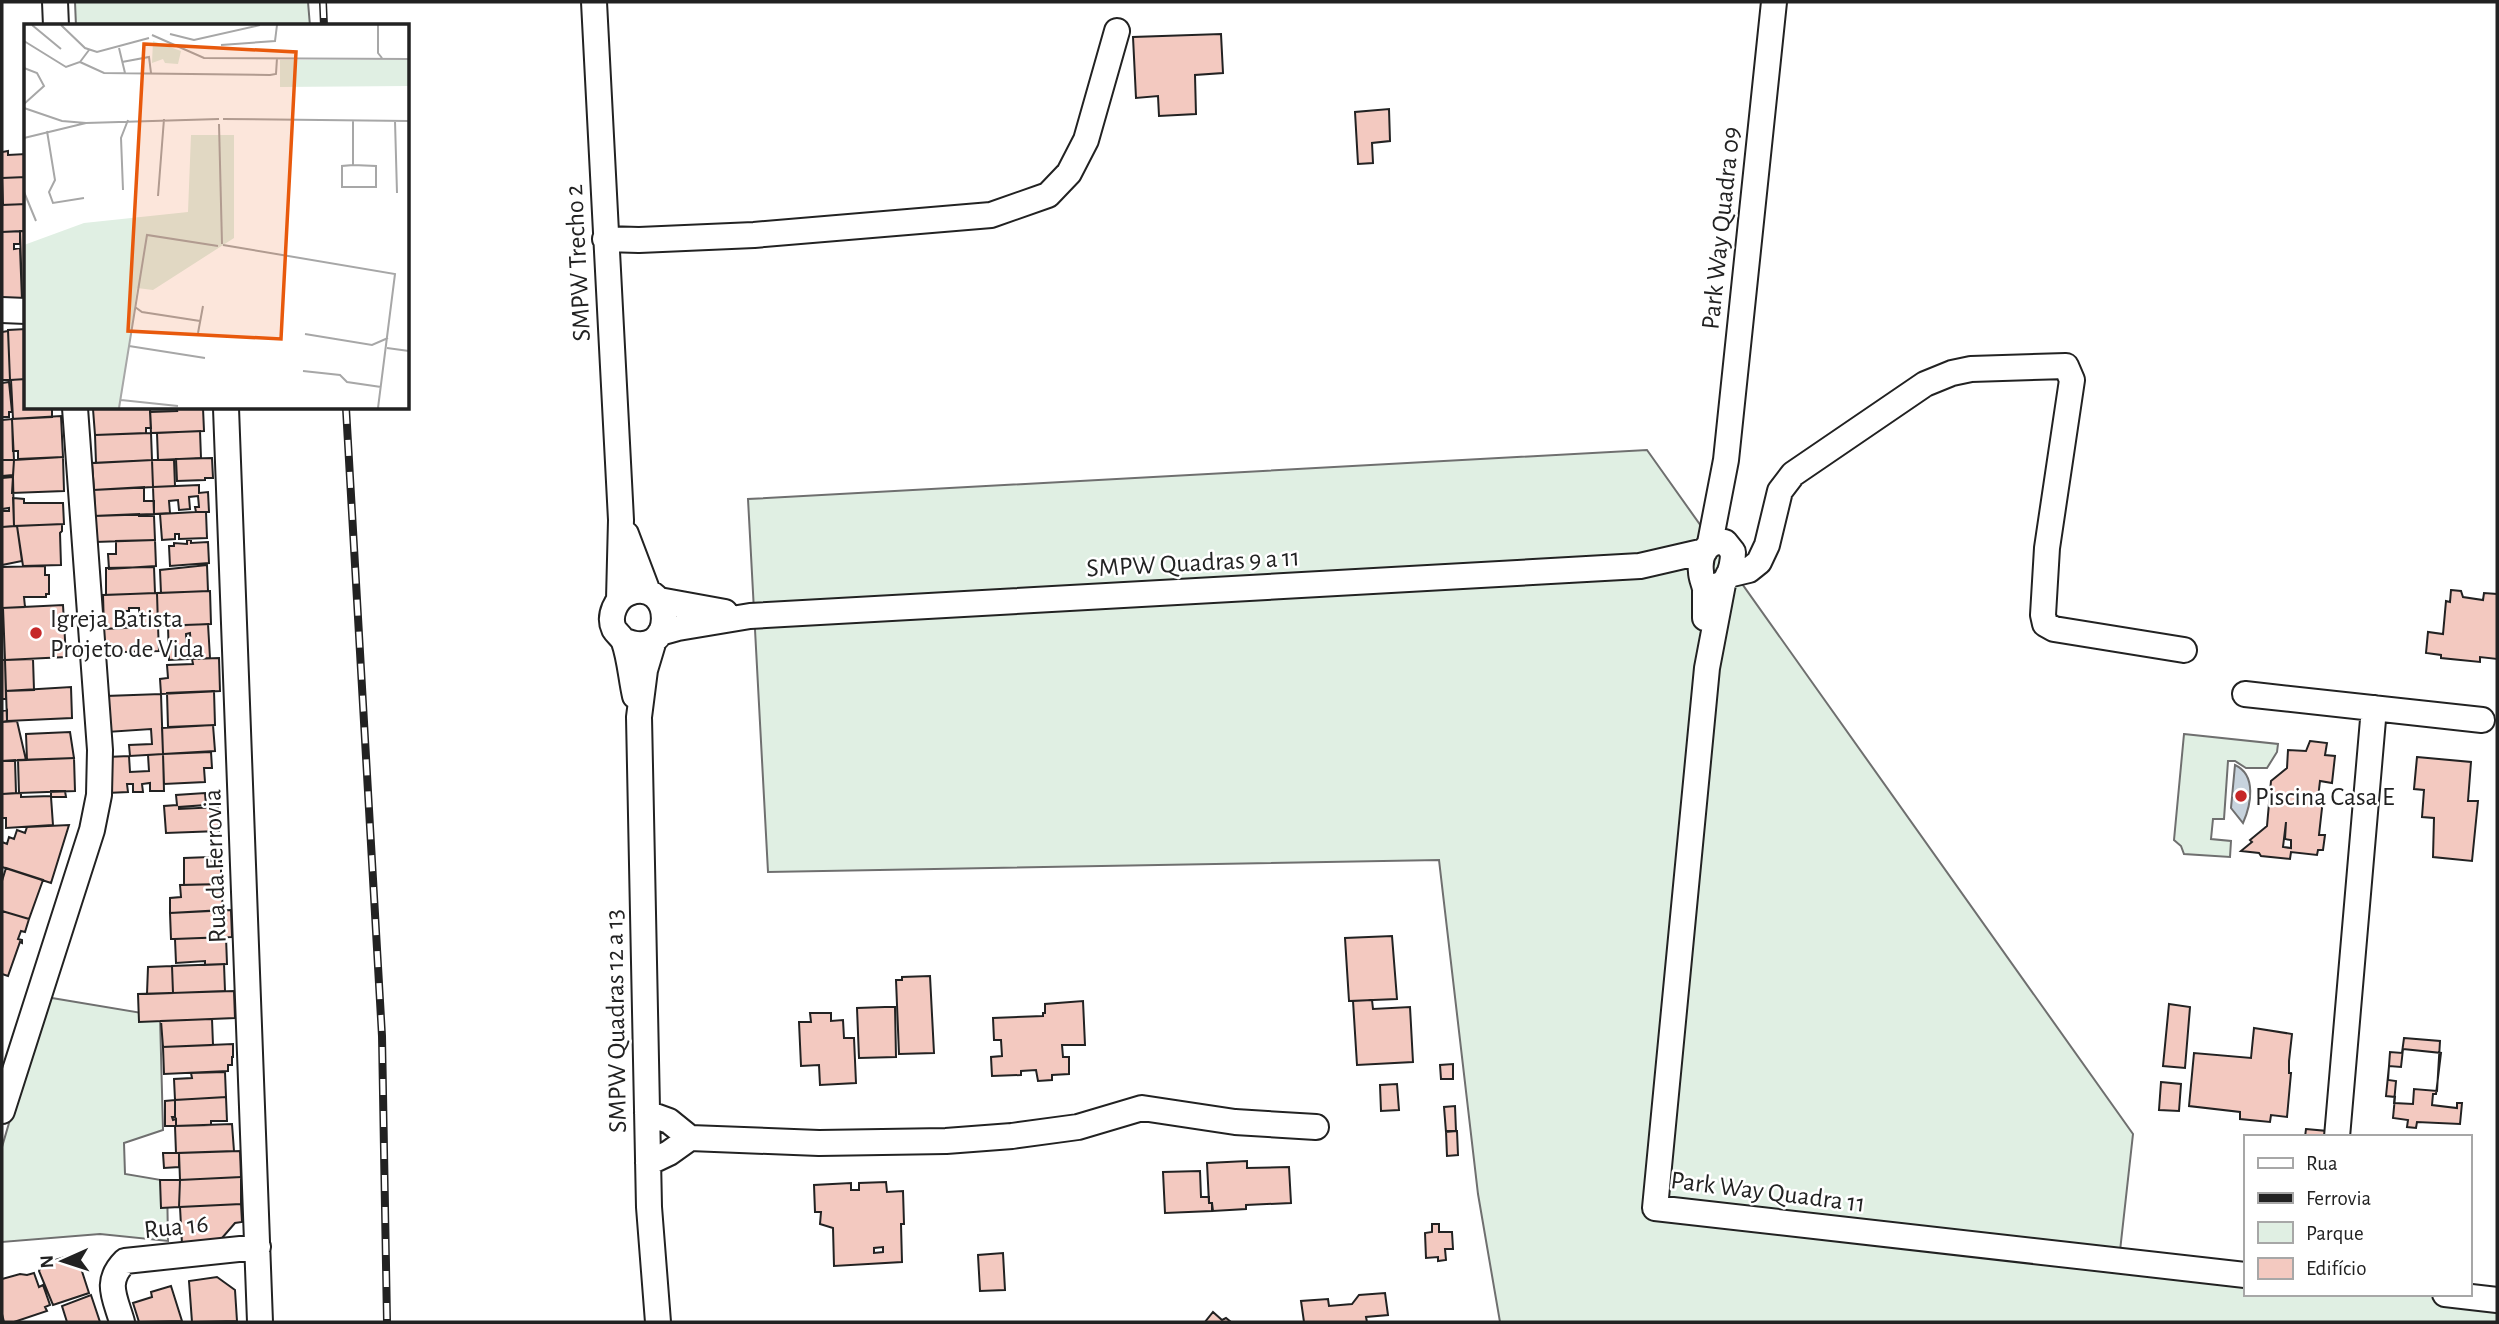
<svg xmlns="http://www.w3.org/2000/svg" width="2499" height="1324" font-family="'Alegreya Sans',sans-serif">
	<rect width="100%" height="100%" fill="#fff"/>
	<path fill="#e0efe3" stroke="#6f6f6f" stroke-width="2" d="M 75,2 L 308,2 L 310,26 L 76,26 Z
		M 1647,450 L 2133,1134 L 2118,1269 L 2245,1280 L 2245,1294 L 2415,1294 L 2497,1301 L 2497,1322 L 1500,1322 L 1478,1194 L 1439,860 L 768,872 L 748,499 Z
		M 2184,734 L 2278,744 L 2277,752 L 2267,768 L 2246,768 L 2235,761 L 2228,761 L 2224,819 L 2213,819 L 2211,839 L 2231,841 L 2230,857 L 2184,854 L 2181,846 L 2174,840 Z
		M 46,997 L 160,1016 L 163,1130 L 124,1143 L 125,1174 L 167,1181 L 168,1241 L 100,1234 L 2,1242 L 2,1147 Z"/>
	<path fill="#c7d3dd" stroke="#6f6f6f" stroke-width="2" d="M 2235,765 C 2257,775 2251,805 2243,823 L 2231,808 Z"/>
	<path fill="#f3c9c0" stroke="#222" stroke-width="2" fill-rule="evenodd" d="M 1221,34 L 1223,73 L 1195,75 L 1196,114 L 1159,116 L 1158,96 L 1136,98 L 1133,37 Z
		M 1389,109 L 1390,141 L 1372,143 L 1373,163 L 1358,164 L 1355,112 Z
		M 8,151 L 8,155 L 26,154 L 26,177 L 2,178 L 2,152 Z
		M 26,177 L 26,204 L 3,205 L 2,178 Z
		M 26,204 L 26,231 L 2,232 L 2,205 Z
		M 20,231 L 20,244 L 14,244 L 14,249 L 20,248 L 22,300 L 2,300 L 2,232 Z
		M 20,231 L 26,231 L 26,296 L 22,296 Z
		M 26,329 L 26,379 L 10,380 L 8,330 Z
		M 8,331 L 10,380 L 2,380 L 2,332 Z
		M 26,379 L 26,408 L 52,408 L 52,417 L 13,419 L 11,380 Z
		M 9,382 L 12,412 L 9,412 L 9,417 L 2,417 L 2,383 Z
		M 150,408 L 151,428 L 146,428 L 146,433 L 95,435 L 93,409 Z
		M 176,408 L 203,408 L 204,431 L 151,433 L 150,412 L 177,411 Z
		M 61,416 L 63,457 L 18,459 L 18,451 L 13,451 L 12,419 Z
		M 12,419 L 14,460 L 2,460 L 2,420 Z
		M 200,431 L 201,458 L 158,460 L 157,433 Z
		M 151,433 L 152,460 L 96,463 L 95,435 Z
		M 63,457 L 64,491 L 12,493 L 14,460 Z
		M 212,458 L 213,478 L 205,478 L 205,480 L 177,481 L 176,459 Z
		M 2,460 L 14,460 L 13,475 L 2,476 Z
		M 152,460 L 153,487 L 94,490 L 92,463 Z
		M 152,460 L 174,460 L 175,486 L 153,487 Z
		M 13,477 L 14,526 L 2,527 L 2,511 L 9,511 L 9,508 L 2,509 L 2,478 Z
		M 199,485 L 199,493 L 208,492 L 209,512 L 196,512 L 195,507 L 199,507 L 198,496 L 189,497 L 190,509 L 179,510 L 178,500 L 169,501 L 170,513 L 154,514 L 153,487 Z
		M 144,487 L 144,501 L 154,501 L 154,514 L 95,516 L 94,490 Z
		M 13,498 L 24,499 L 24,503 L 63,503 L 64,524 L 14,526 Z
		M 196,512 L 206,512 L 207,538 L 179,539 L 179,534 L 175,534 L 175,539 L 162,540 L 160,514 Z
		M 139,514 L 139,516 L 154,516 L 155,540 L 95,542 L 94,516 Z
		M 62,524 L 62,531 L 60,533 L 61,565 L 23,566 L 17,526 Z
		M 17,526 L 22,561 L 2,565 L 2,527 Z
		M 155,540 L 156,566 L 109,569 L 108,554 L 116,554 L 116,541 Z
		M 187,540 L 191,540 L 191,543 L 208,542 L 209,563 L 170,566 L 169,546 L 174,546 L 174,543 L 187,544 Z
		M 207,565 L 208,591 L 161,593 L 160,570 Z
		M 45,566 L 45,575 L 49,575 L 49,594 L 46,594 L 46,597 L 24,597 L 25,607 L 2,608 L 2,567 Z
		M 154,567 L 155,593 L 106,595 L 106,568 Z
		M 2451,590 L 2461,591 L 2463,597 L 2483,600 L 2484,593 L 2497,594 L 2497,659 L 2480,657 L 2480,662 L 2441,658 L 2441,655 L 2426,653 L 2428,632 L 2443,634 L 2446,601 L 2450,602 Z
		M 210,591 L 211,624 L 158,626 L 157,593 Z
		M 157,593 L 158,626 L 140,627 L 139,608 L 129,608 L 129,611 L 123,611 L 124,628 L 104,629 L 103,595 Z
		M 63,605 L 66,657 L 5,660 L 3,608 Z
		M 208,624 L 210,658 L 169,660 L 168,626 ZM 190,633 L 191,648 L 187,648 L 186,634 Z
		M 158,626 L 159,651 L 123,652 L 123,647 L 104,647 L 103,629 Z
		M 219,658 L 220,691 L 161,694 L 160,679 L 168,678 L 167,665 L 193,664 L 192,659 Z
		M 33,659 L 34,690 L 6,691 L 5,660 Z
		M 2,660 L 5,660 L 6,699 L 2,699 Z
		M 71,687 L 72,718 L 7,721 L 6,691 Z
		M 214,691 L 215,725 L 168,727 L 167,693 Z
		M 161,694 L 163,754 L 130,756 L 129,745 L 152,744 L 151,729 L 107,732 L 106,696 Z
		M 7,710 L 7,721 L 2,722 L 2,711 Z
		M 17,721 L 26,760 L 2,761 L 2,722 Z
		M 213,725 L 215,751 L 163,754 L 162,728 Z
		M 70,732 L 74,758 L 27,760 L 26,734 Z
		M 2310,741 L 2327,743 L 2325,755 L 2335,756 L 2332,783 L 2320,781 L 2318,798 L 2323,799 L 2319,835 L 2325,835 L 2323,850 L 2318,850 L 2317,855 L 2291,852 L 2290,859 L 2261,856 L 2259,853 L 2241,851 L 2252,842 L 2250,840 L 2267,826 L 2271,781 L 2287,768 L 2288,750 L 2306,751 ZM 2286,822 L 2285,839 L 2291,840 L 2291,848 L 2283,847 Z
		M 211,752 L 212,768 L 204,768 L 205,782 L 164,784 L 163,754 Z
		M 163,754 L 164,791 L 150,791 L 150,783 L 142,784 L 143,792 L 133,792 L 133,784 L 127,784 L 128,792 L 107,793 L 107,757 L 129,756 L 130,772 L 149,771 L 148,755 Z
		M 2417,757 L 2471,762 L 2468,801 L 2478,801 L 2472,861 L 2433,857 L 2434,818 L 2422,817 L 2424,790 L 2414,789 Z
		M 74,758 L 75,791 L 19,793 L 18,760 Z
		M 15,760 L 16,793 L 2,794 L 2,761 Z
		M 51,791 L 65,791 L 66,797 L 51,797 L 53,825 L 6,828 L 6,818 L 2,818 L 2,794 L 21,793 L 21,797 L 51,796 Z
		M 205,793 L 206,805 L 179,807 L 179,809 L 218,807 L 219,831 L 166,833 L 164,806 L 177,805 L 176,795 Z
		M 69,825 L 51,883 L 2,867 L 2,842 L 7,844 L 9,837 L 14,839 L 17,830 L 25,833 L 27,827 Z
		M 210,857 L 209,861 L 221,861 L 221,884 L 184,885 L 184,858 Z
		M 6,868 L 43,880 L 29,919 L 2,911 L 2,881 Z
		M 221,884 L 223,910 L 170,913 L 170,898 L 181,897 L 180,885 Z
		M 231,910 L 232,937 L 171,939 L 170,913 Z
		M 2,911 L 29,919 L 25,932 L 21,931 L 18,939 L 22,940 L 22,943 L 20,942 L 8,976 L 2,974 Z
		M 1392,936 L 1397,999 L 1349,1001 L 1345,938 Z
		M 226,937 L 227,964 L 205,965 L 205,961 L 176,963 L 175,939 Z
		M 224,964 L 225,991 L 173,993 L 172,966 Z
		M 172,966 L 173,993 L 147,994 L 148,967 Z
		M 930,976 L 934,1053 L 899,1054 L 896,980 L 902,980 L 902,977 Z
		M 234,991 L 235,1018 L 139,1022 L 138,994 Z
		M 1372,1000 L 1373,1009 L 1410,1007 L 1413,1062 L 1357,1065 L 1353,1001 Z
		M 1083,1001 L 1085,1045 L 1062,1045 L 1063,1057 L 1069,1057 L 1069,1074 L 1052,1075 L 1052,1080 L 1038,1081 L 1036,1070 L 1021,1071 L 1021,1075 L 992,1076 L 991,1057 L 1002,1056 L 1001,1040 L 994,1040 L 993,1018 L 1043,1016 L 1043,1013 L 1045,1013 L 1045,1004 Z
		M 2169,1004 L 2190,1007 L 2185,1068 L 2163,1066 Z
		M 885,1007 L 895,1007 L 896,1057 L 859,1058 L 857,1008 Z
		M 810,1013 L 831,1013 L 831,1021 L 843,1020 L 844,1038 L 854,1038 L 856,1083 L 820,1085 L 819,1065 L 801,1066 L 799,1022 L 811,1022 Z
		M 212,1019 L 213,1045 L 163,1047 L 161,1021 Z
		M 2254,1028 L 2292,1034 L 2289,1061 L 2289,1073 L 2291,1073 L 2287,1117 L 2271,1115 L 2270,1122 L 2240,1119 L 2240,1112 L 2189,1106 L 2194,1053 L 2251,1058 Z
		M 2404,1038 L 2440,1041 L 2437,1091 L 2414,1089 L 2413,1104 L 2394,1103 L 2396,1081 L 2388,1080 L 2390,1052 L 2402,1053 Z
		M 233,1044 L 233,1057 L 232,1057 L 232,1065 L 228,1065 L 228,1071 L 164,1074 L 163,1047 Z
		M 2403,1049 L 2441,1053 L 2436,1094 L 2433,1094 L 2432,1105 L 2457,1108 L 2457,1103 L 2462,1103 L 2460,1124 L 2417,1122 L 2416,1128 L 2407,1127 L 2408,1120 L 2393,1118 L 2395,1097 L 2386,1096 L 2389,1066 L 2401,1067 Z
		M 1453,1064 L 1453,1079 L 1441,1079 L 1440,1065 Z
		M 225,1072 L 226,1097 L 175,1100 L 174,1079 L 192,1078 L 191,1073 Z
		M 2161,1082 L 2181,1084 L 2179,1111 L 2159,1110 Z
		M 1397,1084 L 1399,1110 L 1381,1111 L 1380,1085 Z
		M 226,1097 L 227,1121 L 211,1121 L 211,1125 L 176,1126 L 176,1119 L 173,1120 L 172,1117 L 175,1117 L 175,1100 Z
		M 175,1100 L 175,1117 L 172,1117 L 173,1120 L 176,1119 L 176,1126 L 165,1126 L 165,1101 Z
		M 1455,1106 L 1456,1131 L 1446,1132 L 1444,1107 Z
		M 232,1124 L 234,1151 L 176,1153 L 175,1126 Z
		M 2306,1129 L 2327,1131 L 2326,1137 L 2305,1137 Z
		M 1446,1131 L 1457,1131 L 1458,1155 L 1447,1156 Z
		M 240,1151 L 241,1177 L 180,1180 L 179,1153 Z
		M 163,1153 L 179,1153 L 179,1167 L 164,1168 Z
		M 1247,1161 L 1247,1168 L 1289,1167 L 1291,1203 L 1246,1205 L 1246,1209 L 1213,1211 L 1212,1203 L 1209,1203 L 1207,1163 Z
		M 1200,1171 L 1201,1197 L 1209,1197 L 1209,1203 L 1212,1203 L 1212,1211 L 1165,1213 L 1163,1172 Z
		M 241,1177 L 241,1204 L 179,1207 L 180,1180 Z
		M 160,1180 L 180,1180 L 179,1207 L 161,1208 Z
		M 886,1182 L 887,1192 L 903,1191 L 904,1224 L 901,1224 L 902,1262 L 834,1266 L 833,1228 L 820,1224 L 821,1212 L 815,1212 L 814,1185 L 851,1183 L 851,1190 L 859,1190 L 859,1183 ZM 883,1247 L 883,1252 L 874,1253 L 874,1248 Z
		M 241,1204 L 242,1222 L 235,1223 L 216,1245 L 182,1244 L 180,1207 Z
		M 1432,1224 L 1439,1224 L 1439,1232 L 1452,1232 L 1453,1249 L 1445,1249 L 1446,1260 L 1438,1261 L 1438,1257 L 1426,1258 L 1425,1233 L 1432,1232 Z
		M 1003,1253 L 1005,1290 L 980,1291 L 978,1255 Z
		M 71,1255 L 78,1259 L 89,1293 L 53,1305 L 39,1271 L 42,1264 Z
		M 34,1273 L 39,1287 L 43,1285 L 50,1305 L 45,1307 L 47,1311 L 14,1322 L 4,1322 L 2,1314 L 2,1279 L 20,1274 L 27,1275 Z
		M 217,1277 L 235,1290 L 237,1321 L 192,1322 L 189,1281 Z
		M 171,1286 L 182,1321 L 139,1322 L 133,1303 L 152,1297 L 151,1292 Z
		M 1385,1293 L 1388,1315 L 1366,1317 L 1367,1322 L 1304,1322 L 1301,1301 L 1328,1299 L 1329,1306 L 1352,1304 L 1359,1295 Z
		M 91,1295 L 100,1322 L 67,1322 L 62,1306 Z
		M 1213,1312 L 1222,1320 L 1226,1318 L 1231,1322 L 1205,1322 Z"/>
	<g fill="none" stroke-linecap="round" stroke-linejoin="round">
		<defs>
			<path id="minor" d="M 55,2 L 56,26
				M 594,2 L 621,520 L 619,599
				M 605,239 L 639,240 L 754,235 L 991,215 L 1048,195 L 1069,173 L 1086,140 L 1117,31
				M 2,310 L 26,311
				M 226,408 L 260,1322
				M 626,534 L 648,592
				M 1710,543 L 1726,460 L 1774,2
				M 1728,575 L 1749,570 L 1759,562 L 1767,545 L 1780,491 L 1793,474 L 1925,384 L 1952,373 L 1971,369 L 2066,366 L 2072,380 L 2047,548 L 2043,615 L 2045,624 L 2054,629 L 2184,650
				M 1705,584 C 1726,593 1733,569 1733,552 L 1725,542 C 1707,539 1699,555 1701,572 C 1701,578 1704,583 1705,589 C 1705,598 1705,608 1705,618
				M 1723,584 L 1707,668 L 1655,1208 L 2245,1275
				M 659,600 L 725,612
				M 660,633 L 678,628 L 750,616 L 1640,566 L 1705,551
				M 623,640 C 678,664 675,576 629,593 C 616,598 608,616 614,629 C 617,634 622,637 624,642 C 630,659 631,679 635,696
				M 654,640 L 645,670 L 639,717 L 649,1207 L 658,1322
				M 2245,694 L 2482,720
				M 2,1111 L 92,830 L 99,795 L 100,750 L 75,408
				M 647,1113 L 669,1121 L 690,1138 L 819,1143 L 946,1141 L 1012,1136 L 1078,1127 L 1142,1108 L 1235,1122 L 1316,1127
				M 2337,1137 L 2374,708
				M 648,1163 L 669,1153 L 690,1138
				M 2445,1294 L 2497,1300
				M 122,1322 C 115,1297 104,1282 125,1261 L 258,1247"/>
		</defs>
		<use href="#minor" stroke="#222" stroke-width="28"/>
		<use href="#minor" stroke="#fff" stroke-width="24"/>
		<defs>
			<path id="rail" d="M 323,2 L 324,26
				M 346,408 L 382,1036 L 387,1322"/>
		</defs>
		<use href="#rail" stroke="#222" stroke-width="8"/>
		<use href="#rail" stroke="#fff" stroke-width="5" stroke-dasharray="16" stroke-linecap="butt"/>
	</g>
	<g fill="#c62828" stroke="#fff" stroke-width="2.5">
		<circle cx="36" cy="633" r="7"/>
		<circle cx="2241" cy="796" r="7"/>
	</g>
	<g text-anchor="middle" stroke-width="5" stroke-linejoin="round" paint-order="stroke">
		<g font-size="26" fill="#222" stroke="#fff">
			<text transform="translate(1720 228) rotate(-84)" y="9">Park Way Quadra 09</text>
			<text transform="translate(577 263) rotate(-93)" y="9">SMPW Trecho 2</text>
			<text transform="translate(1193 562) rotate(-3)" y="9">SMPW Quadras 9 a 11</text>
			<text transform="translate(214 866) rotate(-92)" y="9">Rua da Ferrovia</text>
			<text transform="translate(615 1021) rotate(-91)" y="9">SMPW Quadras 12 a 13</text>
			<text transform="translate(1768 1191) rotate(7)" y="9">Park Way Quadra 11</text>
			<text transform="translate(176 1226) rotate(-6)" y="9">Rua 16</text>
		</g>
		<g font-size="26" fill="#222" stroke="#fff" text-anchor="start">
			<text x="50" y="627">Igreja Batista<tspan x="50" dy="30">Projeto de Vida</tspan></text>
			<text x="2255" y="805">Piscina Casa E</text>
		</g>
	</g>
	<g transform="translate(24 24)">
		<rect width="385" height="385" fill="#fff"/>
		<path d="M 129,17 L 157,27 L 154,40 L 141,39 L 139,35 L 128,39 ZM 256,36 L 385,36 L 385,62 L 256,63 ZM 167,111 L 210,111 L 210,214 L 129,266 L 113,264 L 96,384 L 0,384 L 0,221 L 60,199 L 164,188 Z" fill="#e0efe3"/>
		<path fill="none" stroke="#a7a7a7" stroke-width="2" d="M 8,1 L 37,25M 37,1 L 61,24 L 73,28 L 125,14M 354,1 L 354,29 L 358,34M 146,10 L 170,16 L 236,1M 128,11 L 180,34 L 385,35M 0,17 L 42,43 L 56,38 L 65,26M 197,21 L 251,17 L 253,1M 95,24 L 101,49M 56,38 L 80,49 L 246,51 L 252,50 L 253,34M 98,38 L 125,33 L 127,49M 0,80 L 20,62 L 13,49 L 0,44M 0,84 L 38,97 L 62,99M 199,95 L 385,97M 329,97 L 329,141 L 318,142 L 318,163 L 352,163 L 352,142 L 329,141M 371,97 L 373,169M 195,100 L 198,220M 23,107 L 31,156 L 25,168 L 29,179 L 60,174M 0,114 L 62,99 L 195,95M 99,166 L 97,114 L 104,96M 0,168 L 12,197M 134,172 L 140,95M 199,221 L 371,250 L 354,384M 111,283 L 118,288 L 176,297M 174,309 L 179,282M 281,310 L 348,321 L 364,314M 105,322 L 181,334M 363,324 L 385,327M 279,347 L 316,351 L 323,358 L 357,363M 97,376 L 154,382M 95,384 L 123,211 L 194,222"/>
		<path fill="#e8590c" fill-opacity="0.15" stroke="#e8590c" stroke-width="3.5" d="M 120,20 L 272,28 L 257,315 L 104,307 Z"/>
		<rect width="385" height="385" fill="none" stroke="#222" stroke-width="3.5"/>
	</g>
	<rect width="2499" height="1324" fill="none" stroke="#222222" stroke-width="7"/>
	<rect x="2244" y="1135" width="228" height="161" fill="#ffffff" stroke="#a7a7a7" stroke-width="2"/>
	<rect x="2258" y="1158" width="35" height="10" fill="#ffffff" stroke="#a7a7a7" stroke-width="2"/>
	<text x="2306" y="1170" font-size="21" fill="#222222">Rua</text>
	<rect x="2258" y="1193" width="35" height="10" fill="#222222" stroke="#a7a7a7" stroke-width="2"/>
	<text x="2306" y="1205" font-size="21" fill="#222222">Ferrovia</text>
	<rect x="2258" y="1222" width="35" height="21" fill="#e0efe3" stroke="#a7a7a7" stroke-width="2"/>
	<text x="2306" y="1240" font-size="21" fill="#222222">Parque</text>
	<rect x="2258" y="1258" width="35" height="21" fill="#f3c9c0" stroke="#a7a7a7" stroke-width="2"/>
	<text x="2306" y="1275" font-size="21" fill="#222222">Edifício</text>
	<g transform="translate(63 1261) rotate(267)" stroke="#ffffff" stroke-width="5" paint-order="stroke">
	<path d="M0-5L12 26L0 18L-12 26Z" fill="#222222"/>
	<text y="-10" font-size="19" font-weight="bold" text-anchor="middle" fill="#222222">N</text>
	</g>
</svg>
